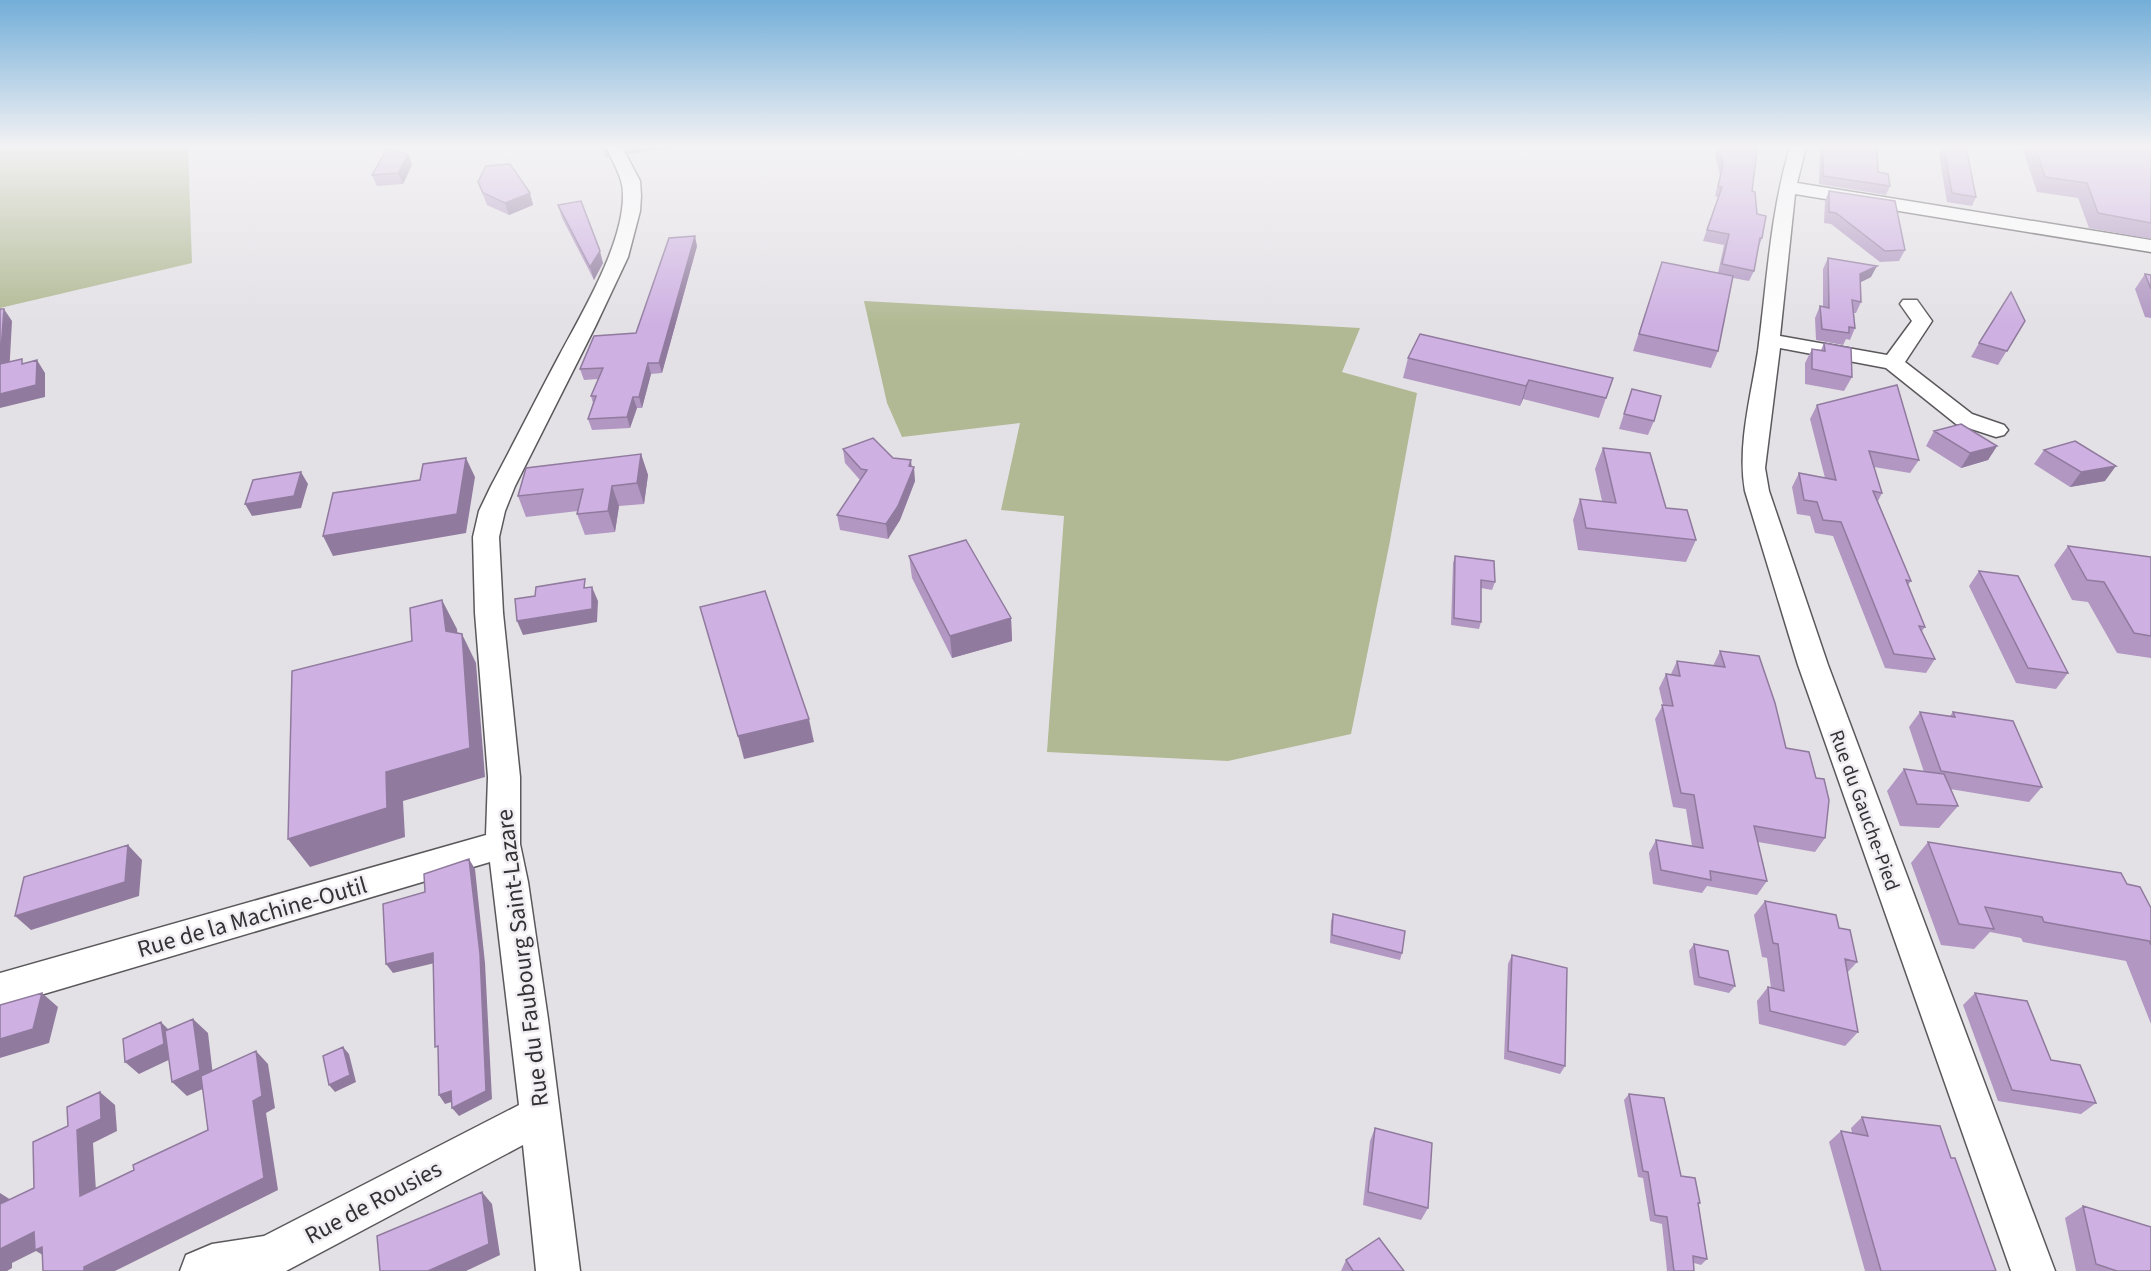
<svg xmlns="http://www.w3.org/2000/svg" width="2151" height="1271" font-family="'Source Sans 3',sans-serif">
	<rect width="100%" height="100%" fill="#e4e1e6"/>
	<path fill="#b0b993" d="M 0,147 L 188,147 L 192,263 L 0,308 Z
		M 864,301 L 1360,328 L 1342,372 L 1417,393 L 1389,546 L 1351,734 L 1228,761 L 1047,752 L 1064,516 L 1001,510 L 1020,423 L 902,437 L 887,403 Z"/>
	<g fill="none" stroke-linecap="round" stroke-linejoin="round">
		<defs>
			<path id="street" d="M 606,147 L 622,147 L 640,181 L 641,196 L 640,211 L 628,257 L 595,327 L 515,486 L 505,511 L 499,537 L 503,613 L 520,777 L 520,844 L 528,882 L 548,1019 L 580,1271 L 536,1271 L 523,1145 L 286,1271 L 180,1271 L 186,1255 L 212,1244 L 264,1236 L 519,1105 L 490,862 L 0,1007 L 0,973 L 486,835 L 488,777 L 475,613 L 473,537 L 479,511 L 491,486 C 514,443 536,399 559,356 C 582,313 624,243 623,194 C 623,177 613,163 606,147 Z
				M 1790,147 L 1806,147 L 1797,183 L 2151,240 L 2151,252 L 1795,194 L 1780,336 L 1887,355 L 1912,321 L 1900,304 L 1903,300 L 1917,300 L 1932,321 L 1905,362 L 1972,414 L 2004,425 L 2008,430 L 2004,435 L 1996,437 L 1956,424 L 1886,368 L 1780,348 L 1765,468 L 1769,491 L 1828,665 L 2055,1271 L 2011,1271 L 1798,665 L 1745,491 C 1737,446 1751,396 1758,351 C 1767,282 1770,214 1790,147 Z"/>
		</defs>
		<use href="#street" stroke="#5b585c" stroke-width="3"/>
		<use href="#street" fill="#fff" fill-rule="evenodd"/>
	</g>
	<path fill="#b197c2" d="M 1718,147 L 1756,147 L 1752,191 L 1762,238 L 1758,249 L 1754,271 L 1749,281 L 1733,278 L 1718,351 L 1711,368 L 1633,351 L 1662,262 L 1718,273 L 1724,245 L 1703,241 L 1718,197 L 1715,196 L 1720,175 L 1715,156 Z
		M 1820,147 L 1877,147 L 1878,172 L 1890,186 L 1886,195 L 1819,184 Z
		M 1942,147 L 1966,147 L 1976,197 L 1972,206 L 1947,202 L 1939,154 Z
		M 2022,147 L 2151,147 L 2151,239 L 2089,228 L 2078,198 L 2037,192 Z
		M 408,154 L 412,165 L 403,184 L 377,186 L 372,175 Z
		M 478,182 L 530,193 L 533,205 L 509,215 L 487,205 Z
		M 1829,191 L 1905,250 L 1899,261 L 1880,262 L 1831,224 L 1824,223 L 1825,201 Z
		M 558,205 L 603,263 L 594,280 L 562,218 Z
		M 697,246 L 662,373 L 651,374 L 642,408 L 637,408 L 630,428 L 592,430 L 588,419 L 593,403 L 591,396 L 598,379 L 584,380 L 580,369 L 636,333 Z
		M 1828,258 L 1871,277 L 1861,282 L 1861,302 L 1856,313 L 1854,313 L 1855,328 L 1850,340 L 1846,339 L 1843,345 L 1816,340 L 1815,318 L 1820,306 L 1823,307 L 1823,269 Z
		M 2145,274 L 2151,275 L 2151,318 L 2145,317 L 2135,289 Z
		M 2025,321 L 1998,365 L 1971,357 L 1979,343 Z
		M 1420,334 L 1606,398 L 1599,418 L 1523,399 L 1520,406 L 1403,378 L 1408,358 Z
		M 1824,343 L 1852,377 L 1844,391 L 1805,384 L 1805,363 L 1812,349 L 1821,350 Z
		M 1632,389 L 1654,421 L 1648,435 L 1619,429 Z
		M 1817,405 L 1919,460 L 1910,473 L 1874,467 L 1882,493 L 1878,501 L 1911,581 L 1908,585 L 1925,627 L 1922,631 L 1935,659 L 1926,673 L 1885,668 L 1833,536 L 1815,533 L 1810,516 L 1797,514 L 1792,487 L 1799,473 L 1825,478 L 1810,419 Z
		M 1934,431 L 1997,446 L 1988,460 L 1961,468 L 1926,446 Z
		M 1603,448 L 1666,508 L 1696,540 L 1686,562 L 1578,550 L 1573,520 L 1580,499 L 1602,501 L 1595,469 Z
		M 843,449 L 893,458 L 912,467 L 915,481 L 900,520 L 888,539 L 840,530 L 837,515 L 860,480 L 845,463 Z
		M 2044,450 L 2105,481 L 2070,487 L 2034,464 Z
		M 641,454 L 648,475 L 644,504 L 619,506 L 615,532 L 585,535 L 577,514 L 578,511 L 526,517 L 518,496 Z
		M 2068,546 L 2151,557 L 2151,658 L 2117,653 L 2088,602 L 2072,600 L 2054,565 Z
		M 909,556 L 1011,618 L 1012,641 L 952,658 L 912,578 Z
		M 1455,556 L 1495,582 L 1492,590 L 1481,588 L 1481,622 L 1479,629 L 1451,625 L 1453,563 Z
		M 1979,571 L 2068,673 L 2056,689 L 2016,683 L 1969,586 Z
		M 1720,651 L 1786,748 L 1825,838 L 1815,852 L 1758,842 L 1767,881 L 1757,895 L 1707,886 L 1702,893 L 1653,884 L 1649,853 L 1656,840 L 1692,846 L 1686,809 L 1673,807 L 1655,719 L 1663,705 L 1659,688 L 1666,674 L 1671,674 L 1677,661 L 1713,666 Z
		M 1920,712 L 1950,716 L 1953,712 L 2042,787 L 2029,802 L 1950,789 L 1958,806 L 1939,828 L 1900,826 L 1887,791 L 1904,769 L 1924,772 L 1909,727 Z
		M 1928,842 L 2127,884 L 2151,908 L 2151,1024 L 2126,961 L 2023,942 L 2021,938 L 1990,932 L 1974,949 L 1941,945 L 1911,863 Z
		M 1765,901 L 1839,928 L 1857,962 L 1847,973 L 1858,1032 L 1845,1046 L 1759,1024 L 1757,1001 L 1768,987 L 1771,988 L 1767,958 L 1762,957 L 1754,915 Z
		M 1333,914 L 1402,953 L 1400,960 L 1330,943 L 1331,921 Z
		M 1694,944 L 1735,986 L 1729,993 L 1694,985 L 1689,951 Z
		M 1512,955 L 1565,1066 L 1560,1074 L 1504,1059 L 1508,964 Z
		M 1975,993 L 2051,1060 L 2096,1103 L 2081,1114 L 1998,1101 L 1963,1005 Z
		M 1629,1094 L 1681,1176 L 1700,1203 L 1698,1205 L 1707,1259 L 1701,1265 L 1694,1263 L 1694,1271 L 1667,1271 L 1662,1224 L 1650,1221 L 1643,1178 L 1638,1177 L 1624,1100 Z
		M 1862,1117 L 1951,1158 L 1996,1271 L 1865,1271 L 1829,1142 L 1841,1131 L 1852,1133 L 1851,1128 Z
		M 1375,1128 L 1428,1208 L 1421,1220 L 1363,1205 L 1370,1141 Z
		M 2083,1206 L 2151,1271 L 2076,1271 L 2065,1218 Z
		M 1346,1260 L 1404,1271 L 1341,1271 Z"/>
	<path fill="#907b9e" d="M 603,147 L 606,147 L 608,157 L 606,158 Z
		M 627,147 L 678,147 L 628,154 Z
		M 408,154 L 412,165 L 403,184 L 398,173 Z
		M 530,193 L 533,205 L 509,215 L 505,203 Z
		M 695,236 L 697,246 L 662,373 L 659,363 Z
		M 600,251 L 603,263 L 594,280 L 590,267 Z
		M 1877,266 L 1871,277 L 1855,285 L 1860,274 Z
		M 4,309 L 12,321 L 9,376 L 0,364 Z
		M 37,360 L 45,373 L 45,397 L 0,408 L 0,394 Z
		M 648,363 L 651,374 L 642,408 L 639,397 Z
		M 1529,380 L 1523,399 L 1520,406 L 1526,386 Z
		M 633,397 L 637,408 L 630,428 L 627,417 Z
		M 1997,446 L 1988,460 L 1961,468 L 1970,453 Z
		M 641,454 L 648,475 L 644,504 L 637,483 Z
		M 466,458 L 475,477 L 466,533 L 333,556 L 323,536 Z
		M 911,460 L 912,470 L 914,467 L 915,481 L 900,520 L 888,539 L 886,524 Z
		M 2116,466 L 2105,481 L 2070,487 L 2081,472 Z
		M 301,472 L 308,484 L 301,508 L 252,516 L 245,504 Z
		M 612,486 L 619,506 L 615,532 L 608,511 Z
		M 592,587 L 598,601 L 597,622 L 523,635 L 517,621 Z
		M 442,600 L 457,629 L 460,660 L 446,631 Z
		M 1011,618 L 1012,641 L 952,658 L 950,636 Z
		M 462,634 L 476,663 L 485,777 L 403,801 L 405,837 L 310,867 L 288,839 Z
		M 809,719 L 814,742 L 744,759 L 738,736 Z
		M 128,845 L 142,860 L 139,896 L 31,930 L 15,916 Z
		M 469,859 L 475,869 L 485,963 L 492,1099 L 459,1116 L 452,1108 Z
		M 433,953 L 439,962 L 393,973 L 386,964 Z
		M 42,993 L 58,1007 L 49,1043 L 0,1058 L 0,1039 Z
		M 193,1019 L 208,1033 L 214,1084 L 187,1096 L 172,1082 Z
		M 161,1022 L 174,1035 L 177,1056 L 139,1074 L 125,1062 Z
		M 343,1047 L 349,1054 L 356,1082 L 335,1092 L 329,1085 Z
		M 256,1051 L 268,1064 L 275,1108 L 266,1113 L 278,1190 L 115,1271 L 84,1271 L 84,1267 L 253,1101 Z
		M 451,1091 L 458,1100 L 445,1104 L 439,1095 Z
		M 100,1092 L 115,1105 L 117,1131 L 93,1143 L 97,1207 L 80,1196 L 77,1130 Z
		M 482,1192 L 492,1204 L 500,1255 L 466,1271 L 428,1271 Z
		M 0,1193 L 11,1200 L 0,1210 Z
		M 34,1232 L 53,1261 L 36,1251 L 12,1263 L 12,1268 L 7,1271 L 0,1271 L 0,1249 Z"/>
	<path fill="#ceb0e2" stroke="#907b9e" stroke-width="1.5" d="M 1718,147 L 1756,147 L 1757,150 L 1752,191 L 1755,192 L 1757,214 L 1766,216 L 1762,238 L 1760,238 L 1754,271 L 1722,264 L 1729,234 L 1707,230 L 1722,187 L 1718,186 L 1723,165 Z
		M 1823,147 L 1877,147 L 1878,172 L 1888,174 L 1890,186 L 1823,176 Z
		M 1944,147 L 1966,147 L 1976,197 L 1952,193 Z
		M 2035,147 L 2151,147 L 2151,223 L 2098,213 L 2087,183 L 2045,177 Z
		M 387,149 L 408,154 L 398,173 L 372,175 Z
		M 510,164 L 530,193 L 505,203 L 483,193 L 478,182 L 486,166 Z
		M 1829,191 L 1895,201 L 1905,250 L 1885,251 L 1836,213 L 1829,212 Z
		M 581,201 L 600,251 L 590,267 L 558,205 Z
		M 695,236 L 659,363 L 648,363 L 639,397 L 633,397 L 627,417 L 588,419 L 596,396 L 591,396 L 603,368 L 580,369 L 594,336 L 636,333 L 669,238 Z
		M 1828,258 L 1877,266 L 1860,274 L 1861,302 L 1852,300 L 1855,328 L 1849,327 L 1849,333 L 1822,329 L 1820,306 L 1829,308 Z
		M 1662,262 L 1733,276 L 1718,351 L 1639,334 Z
		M 2145,274 L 2151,275 L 2151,289 Z
		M 2011,292 L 2025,321 L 2007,351 L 1979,343 Z
		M 0,309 L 4,309 L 0,364 L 22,359 L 22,364 L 37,360 L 36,385 L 0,394 Z
		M 1420,334 L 1613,378 L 1606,398 L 1529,380 L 1526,386 L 1408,358 Z
		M 1824,343 L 1851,348 L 1852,377 L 1812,369 L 1812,349 L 1825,351 Z
		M 1897,385 L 1919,460 L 1869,451 L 1882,493 L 1873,491 L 1911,581 L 1906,580 L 1925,627 L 1919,626 L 1935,659 L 1894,654 L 1841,522 L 1823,520 L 1817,502 L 1804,500 L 1799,473 L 1836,480 L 1817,405 Z
		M 1632,389 L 1661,396 L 1654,421 L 1624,414 Z
		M 1961,424 L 1997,446 L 1970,453 L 1934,431 Z
		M 873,438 L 893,458 L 911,460 L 909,466 L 914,467 L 898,506 L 886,524 L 837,515 L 867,470 L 861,469 L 843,449 Z
		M 2075,441 L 2116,466 L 2081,472 L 2044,450 Z
		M 1603,448 L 1650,453 L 1666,508 L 1687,510 L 1696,540 L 1586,528 L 1580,499 L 1616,503 Z
		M 641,454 L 637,483 L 612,486 L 608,511 L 577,514 L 583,489 L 518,496 L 526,468 Z
		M 466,458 L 457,514 L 323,536 L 333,493 L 420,480 L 423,464 Z
		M 301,472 L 294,496 L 245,504 L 253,480 Z
		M 966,540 L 1011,618 L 950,636 L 909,556 Z
		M 2068,546 L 2151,557 L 2151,636 L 2134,633 L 2104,582 L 2087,580 Z
		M 1455,556 L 1494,561 L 1495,582 L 1481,580 L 1481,622 L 1454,618 Z
		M 1979,571 L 2018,576 L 2068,673 L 2028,668 Z
		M 585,579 L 584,588 L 592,587 L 592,609 L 517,621 L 515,599 L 535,596 L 536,587 Z
		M 765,591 L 809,719 L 738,736 L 700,607 Z
		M 442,600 L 446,631 L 462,634 L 470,748 L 386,772 L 387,808 L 288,839 L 292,671 L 412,641 L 410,608 Z
		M 1720,651 L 1759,656 L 1775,703 L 1786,748 L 1809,752 L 1816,778 L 1824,779 L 1829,800 L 1825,838 L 1754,826 L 1767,881 L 1710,871 L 1711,880 L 1661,870 L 1656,840 L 1703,848 L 1694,795 L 1681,793 L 1662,705 L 1673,706 L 1666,674 L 1680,676 L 1677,661 L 1725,667 Z
		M 1920,712 L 1955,717 L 1953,712 L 2013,721 L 2042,787 L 1941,771 Z
		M 1904,769 L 1944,774 L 1958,806 L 1917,804 Z
		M 1928,842 L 2121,873 L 2127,884 L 2140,887 L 2151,908 L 2151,945 L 2149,941 L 2044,922 L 2042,917 L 1985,907 L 1994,929 L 1959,924 Z
		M 128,845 L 125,882 L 15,916 L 24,877 Z
		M 469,859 L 480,954 L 486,1091 L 452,1108 L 451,1091 L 439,1095 L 438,1046 L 435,1047 L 433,953 L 386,964 L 383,904 L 425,892 L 424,874 Z
		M 1765,901 L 1836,915 L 1839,928 L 1850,930 L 1857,962 L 1845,959 L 1858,1032 L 1770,1011 L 1768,987 L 1784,991 L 1778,944 L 1773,943 Z
		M 1333,914 L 1405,931 L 1402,953 L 1332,935 Z
		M 1694,944 L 1728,951 L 1735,986 L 1699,977 Z
		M 1512,955 L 1567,968 L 1565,1066 L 1508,1051 Z
		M 42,993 L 33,1029 L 0,1039 L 0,1005 Z
		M 1975,993 L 2027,1001 L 2051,1060 L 2080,1065 L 2096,1103 L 2012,1090 Z
		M 193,1019 L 200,1070 L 172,1082 L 165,1031 Z
		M 161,1022 L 164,1044 L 125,1062 L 123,1039 Z
		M 343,1047 L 350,1075 L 329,1085 L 323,1056 Z
		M 256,1051 L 262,1096 L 253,1101 L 264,1178 L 84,1267 L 84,1271 L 43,1271 L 42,1247 L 35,1250 L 34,1232 L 0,1249 L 0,1204 L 34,1188 L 33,1142 L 68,1126 L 67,1107 L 100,1092 L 101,1119 L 77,1130 L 80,1196 L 134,1170 L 133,1165 L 208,1130 L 201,1076 Z
		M 1629,1094 L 1664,1098 L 1681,1176 L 1695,1178 L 1700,1203 L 1698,1203 L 1707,1259 L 1693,1256 L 1694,1271 L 1674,1271 L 1667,1217 L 1655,1215 L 1648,1172 L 1643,1171 Z
		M 1862,1117 L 1940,1126 L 1951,1158 L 1955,1158 L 1996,1271 L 1881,1271 L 1841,1131 L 1868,1136 Z
		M 1375,1128 L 1432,1143 L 1428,1208 L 1368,1192 Z
		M 482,1192 L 489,1244 L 428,1271 L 380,1271 L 377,1236 Z
		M 2083,1206 L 2151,1227 L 2151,1271 L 2117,1271 L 2096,1264 Z
		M 1379,1238 L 1404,1271 L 1353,1271 L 1346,1260 Z"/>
	<linearGradient id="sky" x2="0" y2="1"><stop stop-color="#73aed8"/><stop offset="0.45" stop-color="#f3f2f4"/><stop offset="1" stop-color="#f3f2f4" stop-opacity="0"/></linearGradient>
	<rect width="2151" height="325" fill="url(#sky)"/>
	<g text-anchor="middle" stroke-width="5" stroke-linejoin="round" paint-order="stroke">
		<g font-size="20" fill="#323133" stroke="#f1eef3">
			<text transform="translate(1865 810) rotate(70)" y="7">Rue du Gauche-Pied</text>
		</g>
		<g font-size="24" fill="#323133" stroke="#f1eef3">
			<text transform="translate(252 917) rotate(-16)" y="8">Rue de la Machine-Outil</text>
			<text transform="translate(522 958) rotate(-97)" y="8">Rue du Faubourg Saint-Lazare</text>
			<text transform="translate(373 1202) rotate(-28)" y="8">Rue de Rousies</text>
		</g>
	</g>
</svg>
